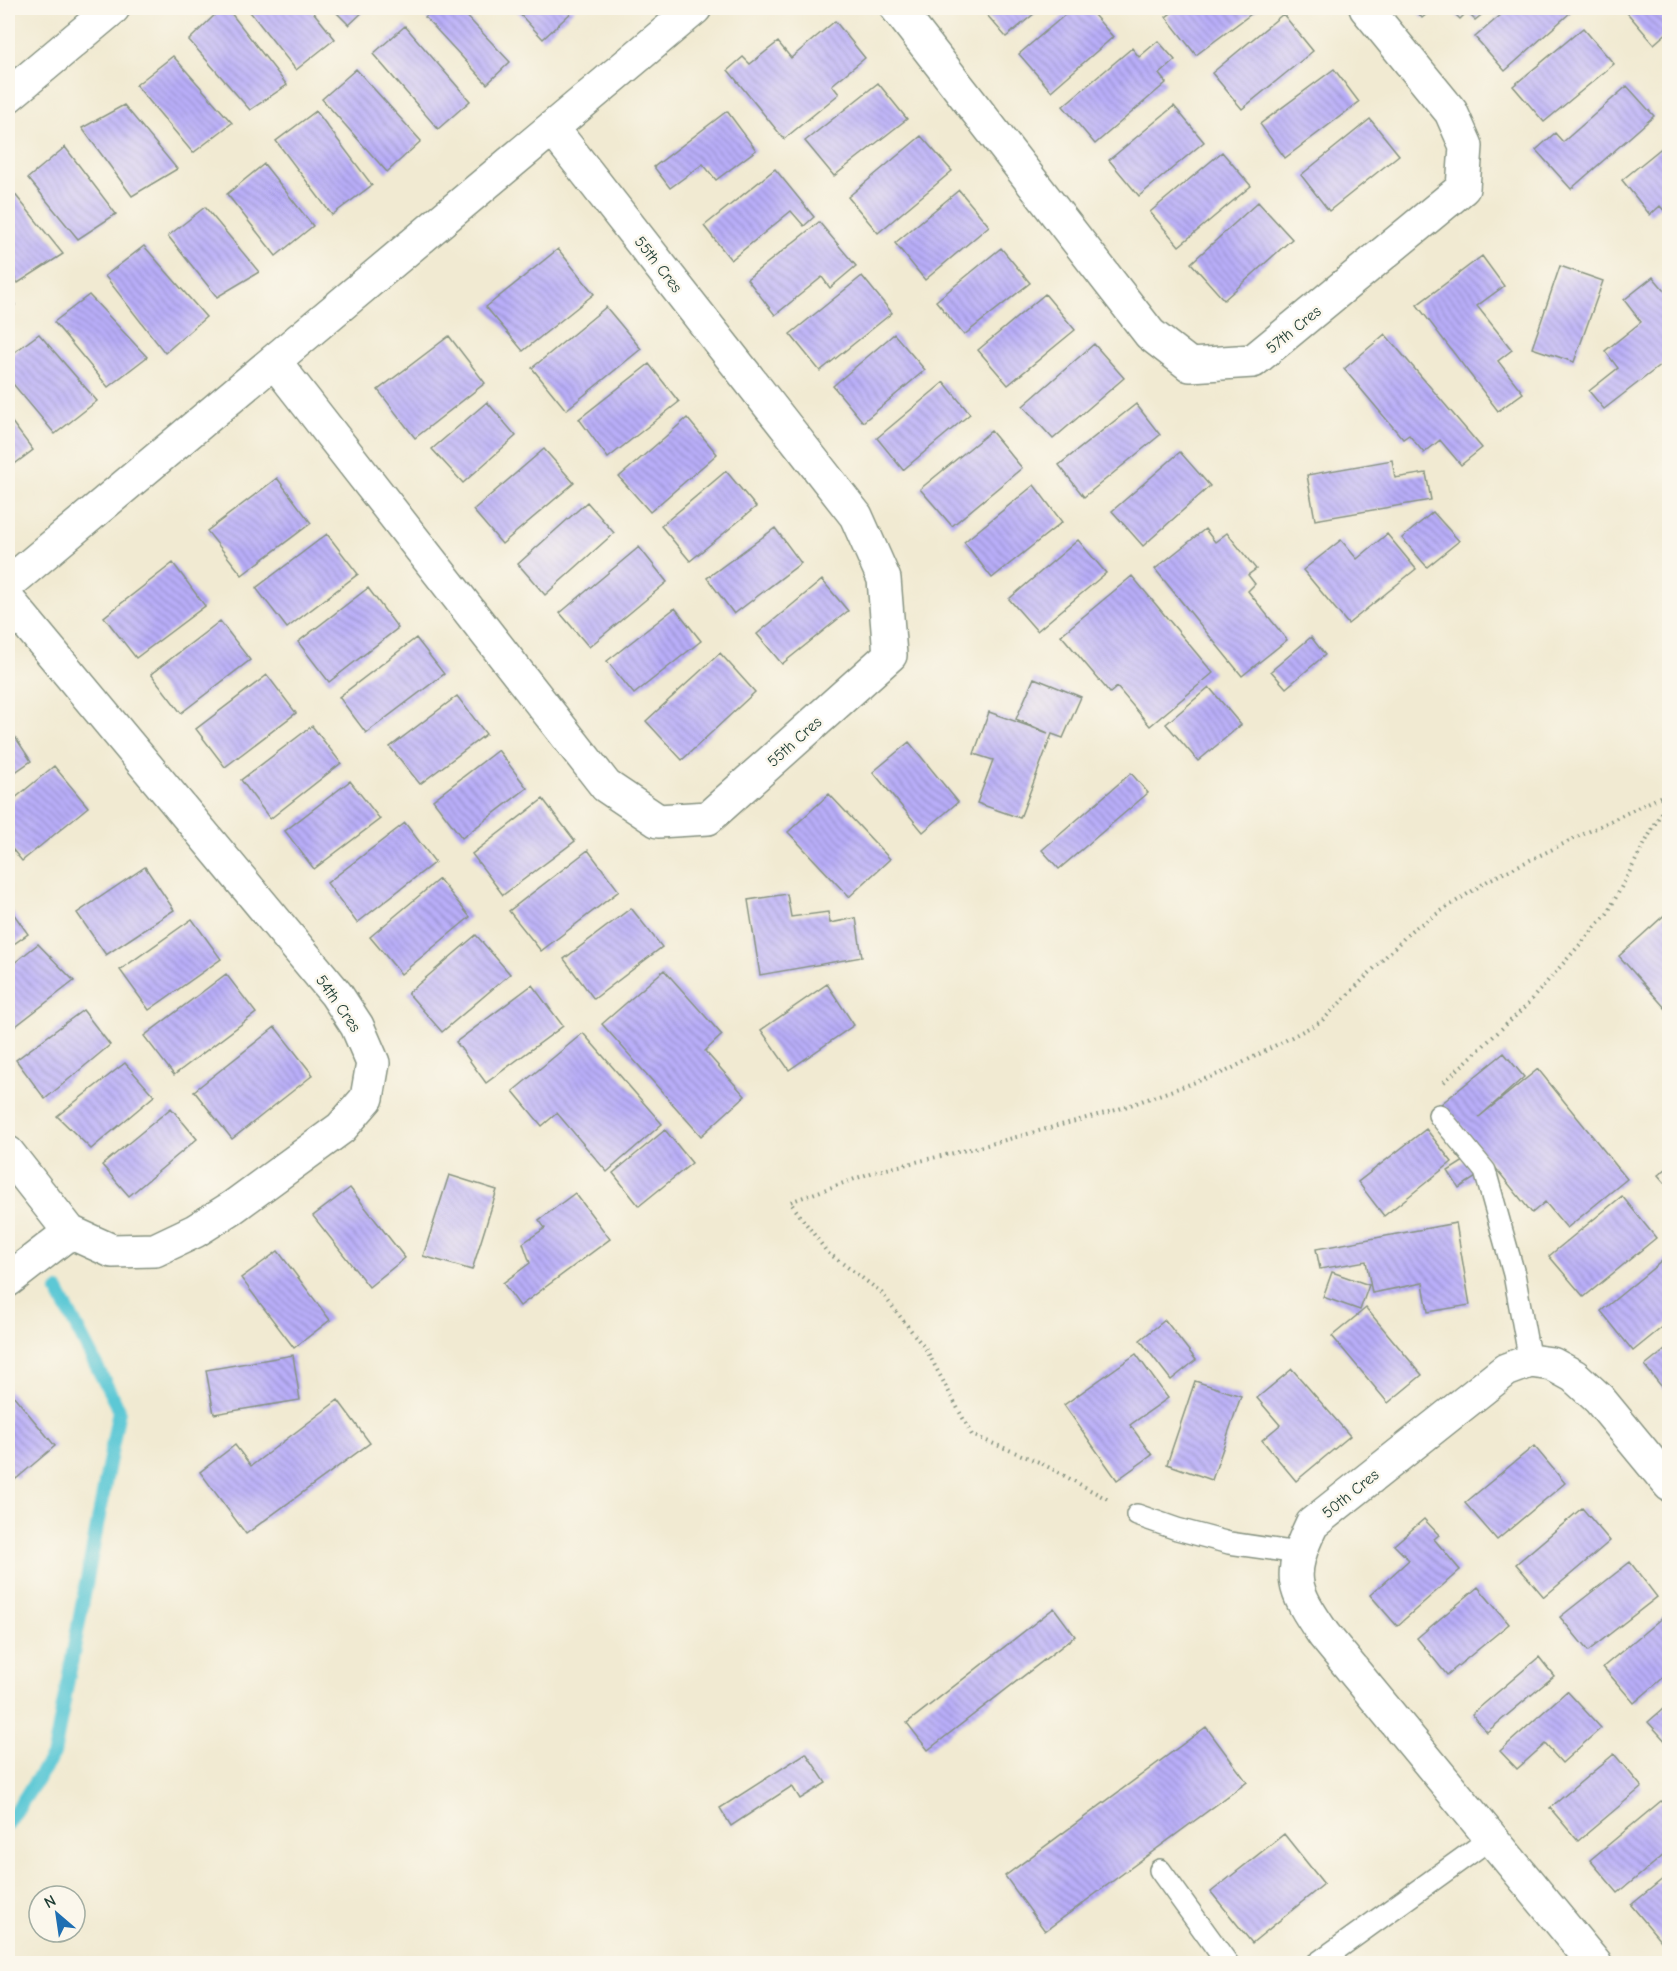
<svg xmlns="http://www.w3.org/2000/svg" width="1677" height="1971" font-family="'Comic Neue',sans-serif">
	<defs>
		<pattern id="building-back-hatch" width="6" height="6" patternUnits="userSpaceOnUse" patternTransform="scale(1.5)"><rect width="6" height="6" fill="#b9aef9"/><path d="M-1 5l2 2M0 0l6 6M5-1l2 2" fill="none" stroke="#968fca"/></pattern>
	</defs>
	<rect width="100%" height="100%" fill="#fbf7ec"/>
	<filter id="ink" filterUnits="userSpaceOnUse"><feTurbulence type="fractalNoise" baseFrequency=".0167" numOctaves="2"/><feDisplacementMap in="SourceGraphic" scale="12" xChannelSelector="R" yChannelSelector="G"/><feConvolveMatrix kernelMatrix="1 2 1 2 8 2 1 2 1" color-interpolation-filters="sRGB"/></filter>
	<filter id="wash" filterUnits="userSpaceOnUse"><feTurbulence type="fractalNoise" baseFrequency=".008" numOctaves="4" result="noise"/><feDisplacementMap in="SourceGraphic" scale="24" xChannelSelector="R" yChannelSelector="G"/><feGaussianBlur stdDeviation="1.35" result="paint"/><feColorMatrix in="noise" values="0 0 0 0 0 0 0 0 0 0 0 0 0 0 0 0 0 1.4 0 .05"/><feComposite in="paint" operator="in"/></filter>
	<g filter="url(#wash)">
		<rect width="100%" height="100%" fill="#f1ead2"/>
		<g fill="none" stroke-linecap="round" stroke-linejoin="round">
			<path stroke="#5cc8d5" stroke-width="14" d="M 8,1823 L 54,1754 L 119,1410 L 58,1291"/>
		</g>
		<g id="blocks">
			<path fill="url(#building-back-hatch)" d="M 8,8 L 18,8 L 8,15 Z
				M 222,8 L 227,8 L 287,85 L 250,110 L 189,40 Z
				M 247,8 L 310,8 L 335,39 L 296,70 Z
				M 332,8 L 367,8 L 349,25 Z
				M 435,8 L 459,8 L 510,62 L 487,84 L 425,17 Z
				M 514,8 L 573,8 L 575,9 L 543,39 Z
				M 981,8 L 1041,8 L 1006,37 Z
				M 1073,8 L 1088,8 L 1113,37 L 1051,91 L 1019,54 Z
				M 1178,8 L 1259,8 L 1196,55 L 1166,17 Z
				M 1414,8 L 1434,8 L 1422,18 Z
				M 1449,8 L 1490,8 L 1475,20 L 1467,12 L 1460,19 Z
				M 1509,8 L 1567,8 L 1571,12 L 1505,71 L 1475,37 Z
				M 1623,8 L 1670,8 L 1670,30 L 1654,44 Z
				M 1283,14 L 1313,51 L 1242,109 L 1212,73 Z
				M 835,21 L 865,58 L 832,85 L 839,94 L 784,139 L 728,70 L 743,57 L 750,64 L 778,42 L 791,58 Z
				M 405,26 L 470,101 L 438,129 L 373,54 Z
				M 1583,28 L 1614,64 L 1544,122 L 1513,86 Z
				M 1158,41 L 1175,60 L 1159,74 L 1166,83 L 1095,144 L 1063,106 L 1132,48 L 1139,57 Z
				M 173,56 L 232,123 L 193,153 L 136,85 Z
				M 356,69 L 421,141 L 387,172 L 322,99 Z
				M 1334,69 L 1359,102 L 1285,158 L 1260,124 Z
				M 878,83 L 907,119 L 834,176 L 805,141 Z
				M 1627,86 L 1654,116 L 1571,189 L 1536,150 L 1555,133 L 1563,142 Z
				M 124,105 L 177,169 L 132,196 L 82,128 Z
				M 1174,106 L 1204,142 L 1139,196 L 1109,160 Z
				M 316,111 L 372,185 L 332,215 L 276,141 Z
				M 727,111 L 756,150 L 716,180 L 703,164 L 670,188 L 654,167 Z
				M 1370,119 L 1399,155 L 1329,211 L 1301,175 Z
				M 921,136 L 952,171 L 878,233 L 848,197 Z
				M 1670,141 L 1670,217 L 1660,206 L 1650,215 L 1622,180 Z
				M 65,147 L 116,214 L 78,239 L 28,178 Z
				M 1222,152 L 1251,186 L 1179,246 L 1150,212 Z
				M 264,164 L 313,226 L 276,256 L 227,194 Z
				M 775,169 L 814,217 L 804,226 L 791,211 L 731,260 L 704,226 Z
				M 9,187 L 63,254 L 18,283 L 8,270 L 8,188 Z
				M 959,190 L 989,226 L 925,280 L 895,243 Z
				M 1258,202 L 1292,239 L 1224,300 L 1191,263 Z
				M 205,207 L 259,272 L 217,297 L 168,236 Z
				M 819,222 L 856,266 L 830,288 L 822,277 L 775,315 L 747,279 Z
				M 144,246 L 206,317 L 165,353 L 105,276 Z
				M 1001,248 L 1030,283 L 964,335 L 936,301 Z
				M 558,249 L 594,294 L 523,351 L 486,307 Z
				M 1482,256 L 1504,286 L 1477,306 L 1512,350 L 1498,361 L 1523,393 L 1498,411 L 1417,305 Z
				M 1560,266 L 1603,281 L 1574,362 L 1532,348 Z
				M 862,276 L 892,313 L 820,371 L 790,334 Z
				M 1653,277 L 1670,297 L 1670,358 L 1604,409 L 1589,391 L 1618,368 L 1605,351 L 1641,322 L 1624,300 Z
				M 1045,294 L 1075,330 L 1008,385 L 978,350 Z
				M 8,295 L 15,305 L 8,309 Z
				M 89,295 L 147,357 L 108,387 L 54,322 Z
				M 606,307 L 641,349 L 566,410 L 532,368 Z
				M 39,334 L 97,401 L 55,434 L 8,378 L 8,357 Z
				M 894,334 L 925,370 L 863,422 L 833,386 Z
				M 1385,334 L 1482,448 L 1461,465 L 1440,440 L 1424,453 L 1409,435 L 1403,439 L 1344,369 Z
				M 449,336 L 485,383 L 415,438 L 378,390 Z
				M 1094,344 L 1124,378 L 1053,439 L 1023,406 Z
				M 649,364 L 679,402 L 608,458 L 579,419 Z
				M 944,382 L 970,414 L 903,470 L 877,438 Z
				M 487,402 L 516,436 L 463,483 L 432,449 Z
				M 1136,404 L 1160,435 L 1084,497 L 1059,465 Z
				M 8,417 L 33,450 L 8,469 Z
				M 687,418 L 717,454 L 650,512 L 619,477 Z
				M 991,431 L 1022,468 L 952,526 L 920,489 Z
				M 544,449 L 574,483 L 502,544 L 473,510 Z
				M 1180,452 L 1210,486 L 1143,546 L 1112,511 Z
				M 1392,460 L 1395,478 L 1426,473 L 1431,500 L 1315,520 L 1307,475 Z
				M 726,471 L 756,507 L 690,561 L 661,526 Z
				M 277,478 L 311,523 L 242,575 L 207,531 Z
				M 1034,485 L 1062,522 L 992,578 L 964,542 Z
				M 587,502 L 614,533 L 545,595 L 518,564 Z
				M 1433,512 L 1459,541 L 1427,567 L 1402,538 Z
				M 775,528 L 801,563 L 734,614 L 707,578 Z
				M 1205,529 L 1215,542 L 1227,533 L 1256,569 L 1248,575 L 1255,584 L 1248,591 L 1287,640 L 1242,676 L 1155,569 Z
				M 327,534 L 358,574 L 287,628 L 256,588 Z
				M 1387,534 L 1416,569 L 1348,624 L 1303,570 L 1341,540 L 1357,559 Z
				M 1078,540 L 1106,573 L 1037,631 L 1009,599 Z
				M 639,547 L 667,582 L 589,647 L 560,613 Z
				M 173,563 L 205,606 L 136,658 L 104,617 Z
				M 1132,576 L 1213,673 L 1150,726 L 1117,687 L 1110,693 L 1061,635 Z
				M 822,580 L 848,611 L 782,664 L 757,634 Z
				M 368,588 L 398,628 L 329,682 L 298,642 Z
				M 675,608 L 701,641 L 634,694 L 607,661 Z
				M 220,621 L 250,660 L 181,713 L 151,674 Z
				M 1311,637 L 1325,655 L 1286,688 L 1271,671 Z
				M 416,638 L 444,674 L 366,733 L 339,697 Z
				M 720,653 L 755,692 L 682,760 L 646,721 Z
				M 267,675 L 296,713 L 225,767 L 196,729 Z
				M 1034,678 L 1081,697 L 1063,738 L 1052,734 L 1020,818 L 977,803 L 993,760 L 974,754 L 989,712 L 1048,733 L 1016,719 Z
				M 1209,687 L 1241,725 L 1198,761 L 1166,724 Z
				M 457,696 L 486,734 L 420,784 L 390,747 Z
				M 8,726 L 31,761 L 8,777 Z
				M 312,726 L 341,763 L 270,819 L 241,780 Z
				M 909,742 L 958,802 L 923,832 L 873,772 Z
				M 498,750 L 527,788 L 462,838 L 433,800 Z
				M 54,766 L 88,807 L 22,861 L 8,844 L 8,804 Z
				M 1131,773 L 1148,793 L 1059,869 L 1042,850 Z
				M 350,781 L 380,819 L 314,869 L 285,831 Z
				M 829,794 L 890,859 L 849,897 L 788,832 Z
				M 543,799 L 575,841 L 503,895 L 472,854 Z
				M 405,823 L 435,862 L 357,923 L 327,883 Z
				M 588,850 L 619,891 L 541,951 L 509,911 Z
				M 145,867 L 174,910 L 106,955 L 77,913 Z
				M 439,879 L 470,917 L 401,974 L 370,937 Z
				M 787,894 L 791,917 L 828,912 L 830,923 L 856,918 L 862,957 L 760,975 L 748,900 Z
				M 8,906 L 28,934 L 8,948 Z
				M 631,908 L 662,947 L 594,999 L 564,959 Z
				M 1670,910 L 1670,1008 L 1667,1010 L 1619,956 Z
				M 192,919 L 221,959 L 149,1010 L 120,970 Z
				M 476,935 L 510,974 L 442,1032 L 408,993 Z
				M 38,944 L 74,981 L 8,1032 L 8,968 Z
				M 664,970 L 722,1035 L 705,1051 L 745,1096 L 701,1136 L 602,1024 Z
				M 226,974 L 256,1013 L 174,1075 L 144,1036 Z
				M 827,984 L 854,1025 L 789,1070 L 761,1030 Z
				M 532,985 L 563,1026 L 486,1083 L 456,1042 Z
				M 83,1010 L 110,1045 L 45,1099 L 16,1060 Z
				M 275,1027 L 313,1075 L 232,1139 L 194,1091 Z
				M 583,1033 L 662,1124 L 607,1172 L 557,1113 L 542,1126 L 513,1091 Z
				M 1504,1053 L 1524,1077 L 1479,1117 L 1538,1069 L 1627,1179 L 1567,1228 L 1545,1202 L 1532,1213 L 1464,1129 L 1441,1104 Z
				M 125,1063 L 154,1096 L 91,1149 L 57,1116 Z
				M 171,1108 L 197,1139 L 129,1196 L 102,1165 Z
				M 1426,1129 L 1452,1162 L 1384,1216 L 1358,1182 Z
				M 665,1130 L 692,1163 L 639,1206 L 613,1173 Z
				M 1470,1157 L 1481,1174 L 1459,1188 L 1448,1171 Z
				M 1670,1166 L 1670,1189 L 1658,1175 Z
				M 449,1175 L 497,1190 L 472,1270 L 423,1256 Z
				M 350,1188 L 405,1258 L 369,1287 L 313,1216 Z
				M 575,1193 L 610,1239 L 520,1306 L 503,1283 L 530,1263 L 523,1243 L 545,1228 L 539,1220 Z
				M 1622,1196 L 1656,1238 L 1584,1297 L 1549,1256 Z
				M 1456,1223 L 1470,1305 L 1428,1312 L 1423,1283 L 1372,1293 L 1366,1261 L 1320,1269 L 1316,1249 Z
				M 278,1251 L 330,1320 L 294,1348 L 241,1278 Z
				M 1667,1257 L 1670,1259 L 1670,1321 L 1633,1351 L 1601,1311 Z
				M 1332,1272 L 1369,1285 L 1360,1310 L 1323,1297 Z
				M 1366,1308 L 1422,1375 L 1388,1403 L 1332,1336 Z
				M 1165,1320 L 1196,1360 L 1171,1380 L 1140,1340 Z
				M 1670,1346 L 1670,1397 L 1645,1366 Z
				M 1136,1354 L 1168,1398 L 1130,1425 L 1152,1455 L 1117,1480 L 1064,1405 Z
				M 293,1355 L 300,1400 L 214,1414 L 206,1370 Z
				M 1292,1369 L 1350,1436 L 1296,1481 L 1262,1440 L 1280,1425 L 1257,1398 Z
				M 1195,1381 L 1241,1396 L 1212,1480 L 1167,1464 Z
				M 8,1389 L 55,1446 L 16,1479 L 8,1468 Z
				M 338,1400 L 370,1443 L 246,1534 L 200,1472 L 235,1445 L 251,1466 Z
				M 1534,1446 L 1565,1483 L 1497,1540 L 1465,1503 Z
				M 1582,1508 L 1610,1541 L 1544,1597 L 1516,1564 Z
				M 1424,1519 L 1439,1535 L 1434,1539 L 1460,1570 L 1397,1626 L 1370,1595 L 1409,1560 L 1394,1545 Z
				M 1630,1562 L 1657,1597 L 1588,1651 L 1560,1617 Z
				M 1478,1587 L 1509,1624 L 1447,1675 L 1417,1638 Z
				M 1054,1608 L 1075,1636 L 928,1750 L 907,1723 Z
				M 1670,1611 L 1670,1672 L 1634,1703 L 1603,1667 Z
				M 1539,1657 L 1554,1676 L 1487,1732 L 1472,1714 Z
				M 1567,1691 L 1601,1728 L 1562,1763 L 1545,1744 L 1517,1769 L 1500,1751 Z
				M 1670,1703 L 1670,1746 L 1648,1722 Z
				M 1206,1727 L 1247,1782 L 1045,1931 L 1005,1876 Z
				M 806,1753 L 826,1783 L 800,1799 L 792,1786 L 731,1826 L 720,1808 Z
				M 1614,1754 L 1642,1787 L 1578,1841 L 1550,1808 Z
				M 1661,1801 L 1670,1811 L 1670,1850 L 1618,1893 L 1590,1860 Z
				M 1284,1834 L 1324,1884 L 1252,1943 L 1211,1892 Z
				M 1670,1873 L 1670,1944 L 1666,1947 L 1631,1905 Z"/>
		</g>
	</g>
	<g filter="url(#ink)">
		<use href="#blocks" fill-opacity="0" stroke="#889483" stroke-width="1.5"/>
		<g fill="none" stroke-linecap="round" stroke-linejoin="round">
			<defs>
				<path id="lane" d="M 1439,1115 L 1485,1171 L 1514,1274 L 1530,1361
					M 1137,1515 L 1177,1529 L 1229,1543 L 1298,1553
					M 1160,1870 L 1228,1964
					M 1316,1964 L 1491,1838"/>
				<path id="street" d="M 897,8 L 1150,334 L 1190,365 L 1253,361 L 1463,188 L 1466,146 L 1451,112 L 1366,8
					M 8,96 L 113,8
					M 274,361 L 606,786 L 658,821 L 708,818 L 890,655 L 884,579 L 856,516 L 552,128
					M 8,584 L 695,8
					M 8,600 L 336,994 L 357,1026 L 373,1063 L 367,1098 L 341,1128 L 233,1207 L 195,1231 L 155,1250 L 112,1251 L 70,1232 L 8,1153
					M 8,1280 L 70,1232
					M 1595,1964 L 1324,1635 C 1292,1588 1287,1577 1312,1524 L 1506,1370 L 1530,1361 L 1552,1364 L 1574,1376 L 1599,1399 L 1670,1485"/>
			</defs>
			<use href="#lane" stroke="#889483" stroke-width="24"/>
			<use href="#street" stroke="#889483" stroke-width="36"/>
			<path stroke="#889483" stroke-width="4" stroke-dasharray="1.5 4.5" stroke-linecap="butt" d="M 1444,1082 L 1522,1010 L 1607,914 L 1670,796
				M 1107,1499 L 1039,1462 L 972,1435 L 927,1351 L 881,1292 L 827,1252 L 790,1202 L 874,1172 L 987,1145 L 1116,1110 L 1227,1071 L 1322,1021 L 1412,930 L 1489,880 L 1670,792"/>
			<use href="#lane" stroke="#fff" stroke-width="21"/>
			<use href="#street" stroke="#fff" stroke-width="33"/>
		</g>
	</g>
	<g text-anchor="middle" stroke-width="5" stroke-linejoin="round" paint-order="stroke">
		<g font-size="16" fill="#1f3d34" stroke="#fbf7ec">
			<text transform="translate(659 264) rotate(52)" y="6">55th Cres</text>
			<text transform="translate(1293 329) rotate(-39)" y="6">57th Cres</text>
			<text transform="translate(794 741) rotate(-42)" y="6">55th Cres</text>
			<text transform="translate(339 1003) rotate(55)" y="6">54th Cres</text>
			<text transform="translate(1350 1493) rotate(-39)" y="6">50th Cres</text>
		</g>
	</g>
	<rect width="1677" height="1971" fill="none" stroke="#fbf7ec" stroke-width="30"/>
	<g transform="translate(57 1914) rotate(331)"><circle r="28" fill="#fbf7ec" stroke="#a3ada2" stroke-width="1.5"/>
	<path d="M0-4.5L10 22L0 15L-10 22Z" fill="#1f6fb2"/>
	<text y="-9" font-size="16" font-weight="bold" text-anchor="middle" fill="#1f3d34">N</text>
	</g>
</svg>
